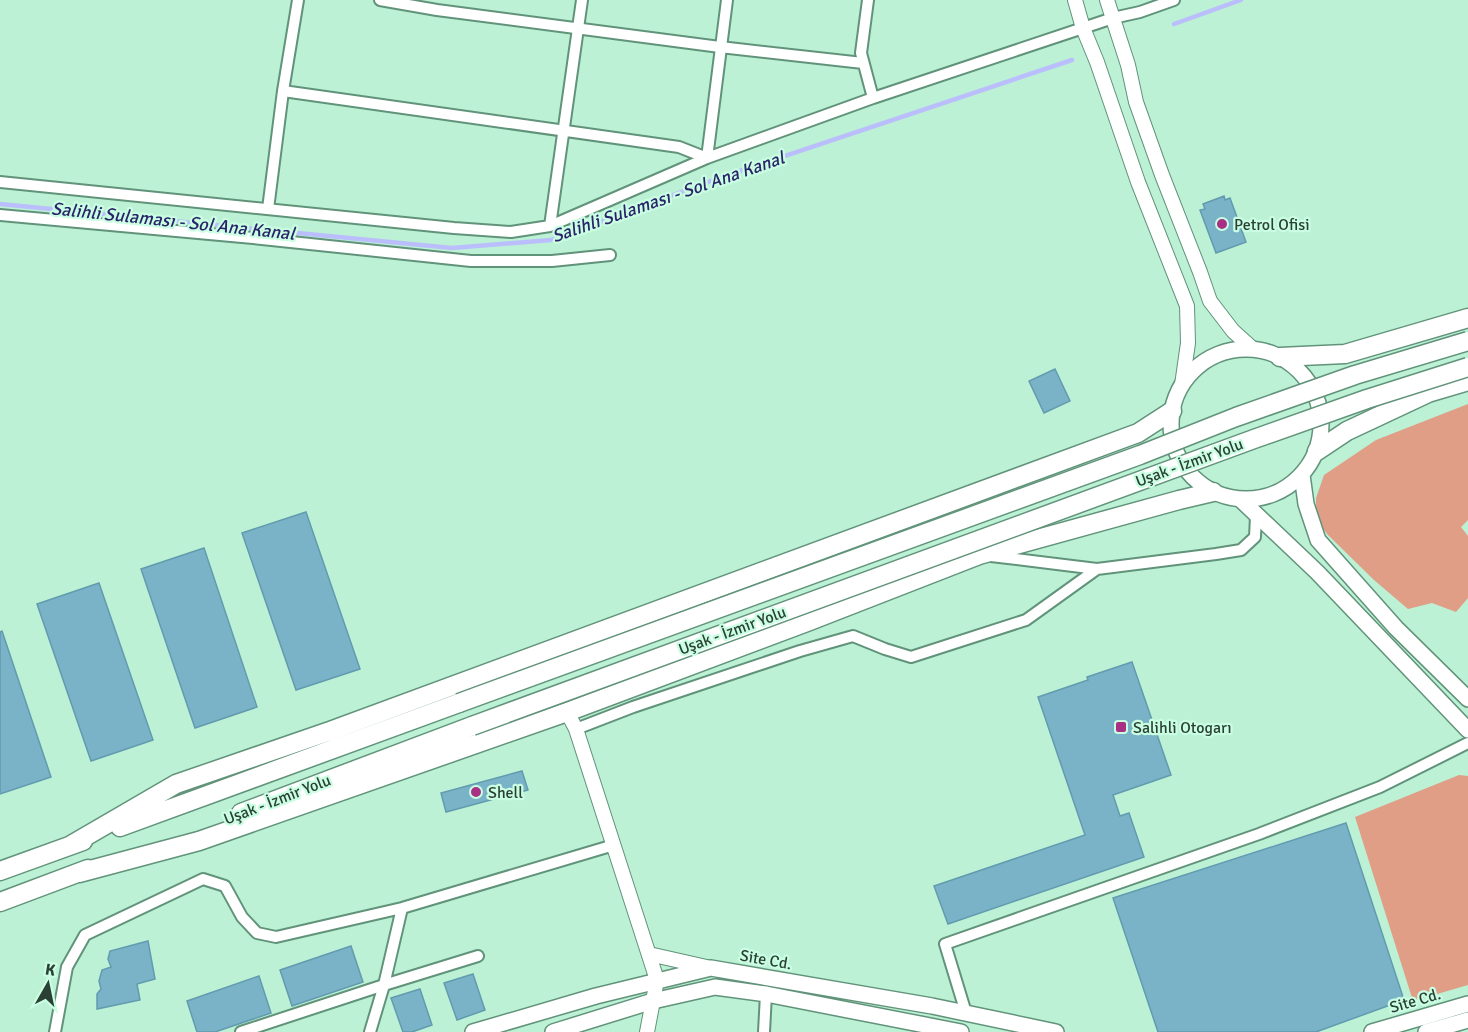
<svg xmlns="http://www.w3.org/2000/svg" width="1468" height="1032" font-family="Signika,sans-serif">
	<rect width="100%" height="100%" fill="#bcf1d5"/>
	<path fill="#df9e85" d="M 1468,404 L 1468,520 L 1461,527 L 1468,536 L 1468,598 L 1456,612 L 1432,603 L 1408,609 L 1374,580 L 1328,535 L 1316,520 L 1316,498 L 1324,475 L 1376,440 Z
		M 1459,775 L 1468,776 L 1468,985 L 1413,1001 L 1355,817 Z"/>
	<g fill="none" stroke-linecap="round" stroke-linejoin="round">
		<path stroke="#bbbefc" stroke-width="4.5" d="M 1174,24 L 1241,0
			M 0,204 L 452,248 L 551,240 L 722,177 L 1072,60"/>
	</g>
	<path fill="#7ab3c7" stroke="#629baf" stroke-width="1.5" d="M 1224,196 L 1225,200 L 1230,198 L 1246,242 L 1216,253 L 1200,210 L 1205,209 L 1203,204 Z
		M 1055,369 L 1070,401 L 1044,413 L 1029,381 Z
		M 306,512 L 360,669 L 296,690 L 242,533 Z
		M 204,548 L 257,707 L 195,728 L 141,569 Z
		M 99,583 L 153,740 L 91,761 L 37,604 Z
		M 2,631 L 51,777 L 0,794 L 0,632 Z
		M 1132,662 L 1171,775 L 1113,795 L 1120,816 L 1129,813 L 1144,857 L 948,924 L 934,886 L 1085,835 L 1038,697 L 1088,680 L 1087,677 Z
		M 522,771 L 528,790 L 446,812 L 441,793 Z
		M 1346,823 L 1404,1000 L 1316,1032 L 1158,1032 L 1113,898 Z
		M 148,941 L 155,979 L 137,984 L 140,1000 L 97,1009 L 97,994 L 101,989 L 99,981 L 102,970 L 111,967 L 108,959 L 110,951 Z
		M 351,946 L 363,982 L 292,1006 L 280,970 Z
		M 473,974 L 485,1010 L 457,1020 L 444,983 Z
		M 259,976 L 271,1013 L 215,1032 L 197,1032 L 187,1001 Z
		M 420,989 L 432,1025 L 412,1032 L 403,1032 L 391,998 Z"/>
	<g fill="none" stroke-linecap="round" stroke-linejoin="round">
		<defs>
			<path id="minor" d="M 380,0 L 437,10 L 720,47 L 863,63
				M 868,0 L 861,53 L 873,98
				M 283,91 L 679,147 L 707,158 L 727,0
				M 0,182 L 454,228 L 511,232 L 550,226 L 707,158 L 873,98 L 1113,18 L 1140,12 L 1174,0
				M 268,209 L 283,91 L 298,0
				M 0,215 L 253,238 L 471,261 L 552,261 L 610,255
				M 550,226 L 582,0
				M 991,556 L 1097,569
				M 576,729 L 633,707 L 800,651 L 853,636 L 885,649 L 911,657 L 1026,620 L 1097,569 L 1216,554 L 1241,550 L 1255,537 L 1256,516
				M 966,1013 L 945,944 L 1259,834 L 1380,787 L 1468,743
				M 55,1032 L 67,967 L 85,935 L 203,879 L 225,886 L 242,917 L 257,933 L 276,937 L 402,908 L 614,845
				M 241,1032 L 384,985 L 478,956
				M 370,1032 L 384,985 L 402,908
				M 764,1032 L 766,994"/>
			<path id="tertiary" d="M 1075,0 L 1083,28 L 1097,62 L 1138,182 L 1187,306 L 1188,343 L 1182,385
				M 1107,0 L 1128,65 L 1136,102 L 1162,175 L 1200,272 L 1210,301 L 1233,331 L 1253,349
				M 567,712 L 576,729 L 657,980 L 647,1032
				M 649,954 L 711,968"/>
			<path id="secondary" d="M1171 424a75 75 0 1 1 150 0a75 75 0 1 1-150 0Z
				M 1302,475 L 1306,504 L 1318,540 L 1396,628 L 1468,699
				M 1240,499 L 1317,572 L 1468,730
				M 473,1032 L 596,996 L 711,968 L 932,1006 L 1056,1032
				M 553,1032 L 653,1001 L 715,987 L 766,994 L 961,1032
				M 1372,1032 L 1468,1004
				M 1426,1032 L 1468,1020"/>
			<path id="trunk" d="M 1280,357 L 1345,354 L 1468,318
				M 1317,451 L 1347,431 L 1428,393 L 1468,381
				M 241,813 L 472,726
				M 120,827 L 459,703
				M 71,845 L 176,784 L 330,731 L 1138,433 L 1172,411
				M 0,871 L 83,841
				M 79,873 L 199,841 L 567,712 L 807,622 L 979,555 L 1179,500 L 1213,492
				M 0,902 L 88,869"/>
		</defs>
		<use href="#minor" stroke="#61937a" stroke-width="14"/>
		<use href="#tertiary" stroke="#61937a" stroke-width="16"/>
		<use href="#secondary" stroke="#61937a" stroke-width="18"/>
		<use href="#trunk" stroke="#61937a" stroke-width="21"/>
		<use href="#minor" stroke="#fff" stroke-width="10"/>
		<use href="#tertiary" stroke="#fff" stroke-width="14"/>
		<use href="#secondary" stroke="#fff" stroke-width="15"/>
		<use href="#trunk" stroke="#fff" stroke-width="18"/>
		<defs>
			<path id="trunk-bridge" d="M 459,703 L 1140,455 L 1236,417 L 1355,375 L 1468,341
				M 472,726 L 1254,439 L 1367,399 L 1468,367"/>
		</defs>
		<use href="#trunk-bridge" stroke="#61937a" stroke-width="21" stroke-linecap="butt"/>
		<use href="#trunk-bridge" stroke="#fff" stroke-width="18"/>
	</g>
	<g fill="#a93085" stroke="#c9fee2" stroke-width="2">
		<circle cx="1222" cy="224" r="6"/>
		<rect x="1115" y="721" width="12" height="12" rx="3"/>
		<circle cx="476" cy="792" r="6"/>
	</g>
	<g text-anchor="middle" stroke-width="4.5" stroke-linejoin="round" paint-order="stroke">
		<g font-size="16" fill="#2b4035" stroke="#c9fee2" text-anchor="start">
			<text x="1234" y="230">Petrol Ofisi</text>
			<text x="1133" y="733">Salihli Otogarı</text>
			<text x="488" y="798">Shell</text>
		</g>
		<g font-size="16" fill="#2b4035" stroke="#c9fee2">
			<text transform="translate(1189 462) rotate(-20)" y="6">Uşak - İzmir Yolu</text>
			<text transform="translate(732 630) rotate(-20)" y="6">Uşak - İzmir Yolu</text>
			<text transform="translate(277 799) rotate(-21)" y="6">Uşak - İzmir Yolu</text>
			<text transform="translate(766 959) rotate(10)" y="6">Site Cd.</text>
			<text transform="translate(1415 1000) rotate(-16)" y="6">Site Cd.</text>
		</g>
		<g font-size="18" font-style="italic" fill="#2b236a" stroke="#c9fee2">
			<text transform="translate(668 197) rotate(-19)" y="6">Salihli Sulaması - Sol Ana Kanal</text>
			<text transform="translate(173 221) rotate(6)" y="6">Salihli Sulaması - Sol Ana Kanal</text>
		</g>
	</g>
	<g transform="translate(48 984) rotate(9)" stroke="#c9fee2" stroke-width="4.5" paint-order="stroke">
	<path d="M0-4.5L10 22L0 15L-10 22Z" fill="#2b4035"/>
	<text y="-9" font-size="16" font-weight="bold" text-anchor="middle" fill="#2b4035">K</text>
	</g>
</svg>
